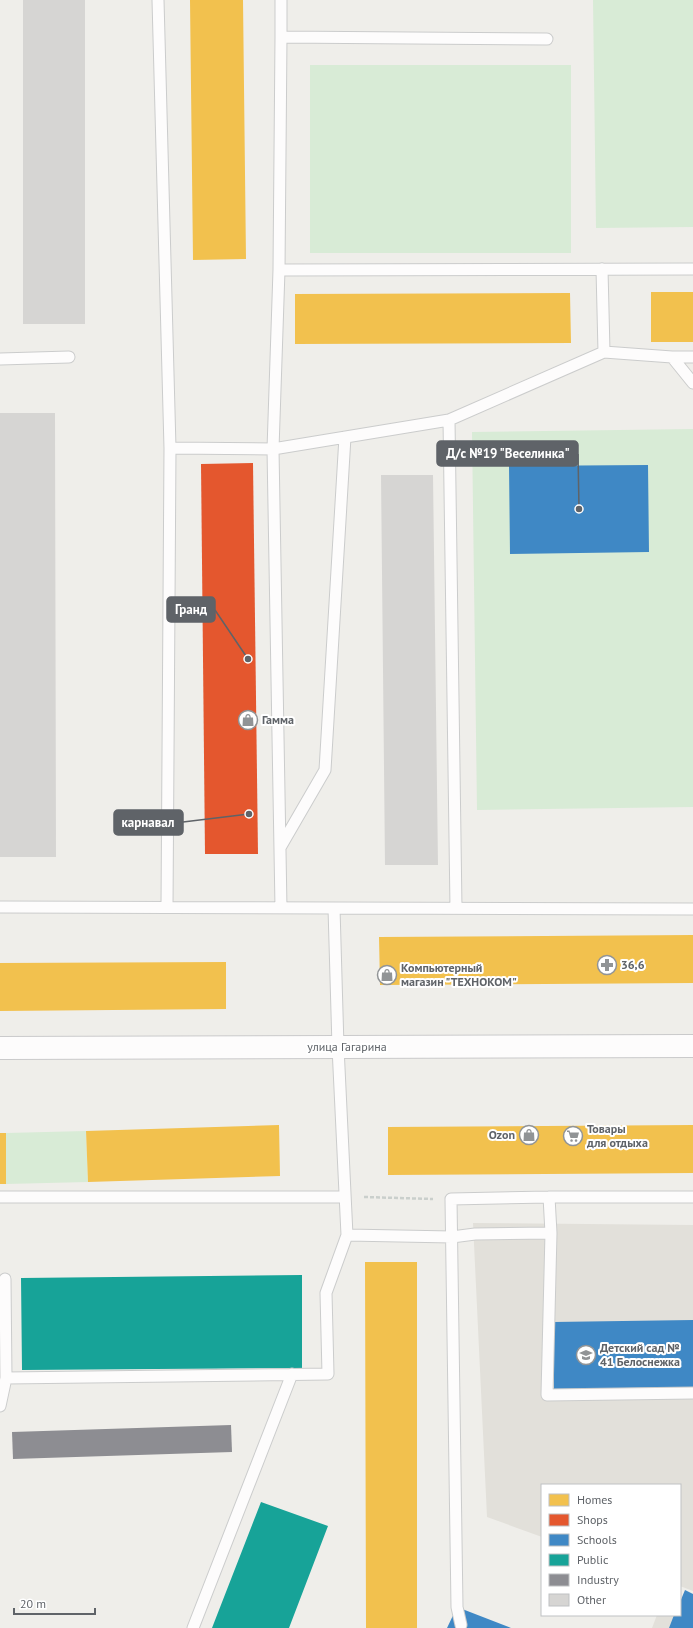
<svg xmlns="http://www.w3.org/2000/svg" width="693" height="1628" font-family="'PT Sans',sans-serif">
	<rect width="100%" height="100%" fill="#efeeea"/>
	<path fill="#e2e0da" d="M 473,1223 L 693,1225 L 693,1591 L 680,1586 L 680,1485 L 542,1485 L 542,1537 L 487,1517 Z
		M 657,1615 L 680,1615 L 693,1628 L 652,1628 Z"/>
	<path fill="#d8ebd6" d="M 593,0 L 693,0 L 693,227 L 596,228 Z
		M 310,65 L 571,65 L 571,253 L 310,253 Z
		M 693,429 L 693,807 L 477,810 L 472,432 Z
		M 86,1131 L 88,1182 L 6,1184 L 6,1133 Z"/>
	<path fill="#f2c14e" d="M 190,0 L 243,0 L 246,259 L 193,260 Z
		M 651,292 L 693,292 L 693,342 L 651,342 Z
		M 570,293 L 571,343 L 295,344 L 295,294 Z
		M 693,935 L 693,983 L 380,985 L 379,937 Z
		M 226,962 L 226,1009 L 0,1011 L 0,963 Z
		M 279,1125 L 280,1176 L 88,1182 L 86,1131 Z
		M 693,1125 L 693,1173 L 388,1175 L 388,1127 Z
		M 0,1133 L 6,1133 L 6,1184 L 0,1184 Z
		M 365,1262 L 417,1262 L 417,1628 L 366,1628 Z"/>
	<path fill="#e4572e" d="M 253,463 L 258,854 L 205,854 L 201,464 Z"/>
	<path fill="#3f88c5" d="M 648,465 L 649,552 L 510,554 L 509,466 Z
		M 693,1320 L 693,1387 L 554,1389 L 553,1322 Z
		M 685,1590 L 693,1594 L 693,1628 L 669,1628 L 674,1615 L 680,1615 L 680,1602 Z
		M 457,1607 L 511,1628 L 447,1628 Z"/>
	<path fill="#17a398" d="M 302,1275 L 302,1368 L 22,1370 L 21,1278 Z
		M 261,1502 L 328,1526 L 289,1628 L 212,1628 Z"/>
	<path fill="#8d8d92" d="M 231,1425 L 232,1452 L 13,1459 L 12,1432 Z"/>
	<path fill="#d6d5d3" d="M 23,0 L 85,0 L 85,324 L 23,324 Z
		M 0,413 L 55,413 L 56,857 L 0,857 Z
		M 381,475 L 433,475 L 438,865 L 385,865 Z"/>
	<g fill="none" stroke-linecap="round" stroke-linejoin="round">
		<defs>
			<path id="lane" d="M 158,0 L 170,448 L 167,907
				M 281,0 L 281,37 L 547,39
				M 281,37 L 279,270 L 273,449 L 281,908
				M 602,269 L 604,352
				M 279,270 L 693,269
				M 672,357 L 693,383
				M 0,359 L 69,357
				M 449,420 L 456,908
				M 170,448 L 273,449 L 449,420 L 604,352 L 672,357 L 693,357
				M 281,846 L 325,770 L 345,437
				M 0,907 L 693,909
				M 334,908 L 338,1047 L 347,1235 L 452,1237 L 475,1234 L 551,1233
				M 0,1197 L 344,1197
				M 549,1197 L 551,1233 L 547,1395 L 693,1393
				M 6,1378 L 328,1374 L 326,1293 L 347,1235
				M 0,1406 L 6,1378 L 5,1279
				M 461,1625 L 457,1607 L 451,1199 L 549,1197 L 693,1197
				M 193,1628 L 292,1374"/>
			<path id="secondary" d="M 0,1048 L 693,1046"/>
		</defs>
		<use href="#lane" stroke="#cbcccc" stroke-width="13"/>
		<use href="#secondary" stroke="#cacacb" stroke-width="24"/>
		<path stroke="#cacfcc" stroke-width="2.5" stroke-dasharray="4 2" stroke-linecap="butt" d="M 364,1197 L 433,1199"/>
		<use href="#lane" stroke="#fdfcfc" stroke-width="11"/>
		<use href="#secondary" stroke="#fdfcfc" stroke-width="22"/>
	</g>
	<defs>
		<symbol id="shop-ring" viewBox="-11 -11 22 22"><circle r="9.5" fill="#fff" stroke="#919496" stroke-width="1.5"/><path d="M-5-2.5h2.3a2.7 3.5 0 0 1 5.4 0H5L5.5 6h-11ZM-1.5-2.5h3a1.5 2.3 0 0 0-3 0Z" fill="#919496"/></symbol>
		<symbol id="pharmacy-ring" viewBox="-11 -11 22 22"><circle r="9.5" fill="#fff" stroke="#919496" stroke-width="1.5"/><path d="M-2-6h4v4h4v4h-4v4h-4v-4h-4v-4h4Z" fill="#919496"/></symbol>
		<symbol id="supermarket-ring" viewBox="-11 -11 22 22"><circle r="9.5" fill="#fff" stroke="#919496" stroke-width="1.5"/><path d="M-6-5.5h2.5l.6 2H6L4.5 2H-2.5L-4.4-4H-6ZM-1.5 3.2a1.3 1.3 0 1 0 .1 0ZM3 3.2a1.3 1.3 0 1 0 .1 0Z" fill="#919496"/></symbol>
		<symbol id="school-ring" viewBox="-11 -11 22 22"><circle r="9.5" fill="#fff" stroke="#919496" stroke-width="1.5"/><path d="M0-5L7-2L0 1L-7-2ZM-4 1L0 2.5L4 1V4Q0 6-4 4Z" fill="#919496"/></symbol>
	</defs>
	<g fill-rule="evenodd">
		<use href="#shop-ring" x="237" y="709" width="22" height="22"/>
		<use href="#pharmacy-ring" x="596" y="954" width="22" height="22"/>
		<use href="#shop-ring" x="376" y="964" width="22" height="22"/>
		<use href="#shop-ring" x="518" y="1124" width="22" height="22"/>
		<use href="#supermarket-ring" x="562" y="1125" width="22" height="22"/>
		<use href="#school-ring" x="575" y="1344" width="22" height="22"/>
	</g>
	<g text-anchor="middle" stroke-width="4" stroke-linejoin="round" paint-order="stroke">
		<g font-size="12" font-weight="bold" fill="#5f6368" stroke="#fff" text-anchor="start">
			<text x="262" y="724">Гамма</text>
			<text x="621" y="969">36,6</text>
			<text x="401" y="972">Компьютерный<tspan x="401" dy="14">магазин "ТЕХНОКОМ"</tspan></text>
			<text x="587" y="1133">Товары<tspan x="587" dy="14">для отдыха</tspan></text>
			<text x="515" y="1139" text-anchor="end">Ozon</text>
			<text x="600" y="1352">Детский сад №<tspan x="600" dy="14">41 Белоснежка</tspan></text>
		</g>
		<g font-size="12" fill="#5f6368" stroke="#fff">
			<text x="347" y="1051">улица Гагарина</text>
		</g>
	</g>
	<path fill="none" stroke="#5f6368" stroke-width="1.5" d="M579 509L578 454M248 659L215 610M249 814L183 822"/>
	<g fill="#5f6368" stroke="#fff" stroke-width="1.5">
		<circle cx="579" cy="509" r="4"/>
		<circle cx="248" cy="659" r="4"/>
		<circle cx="249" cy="814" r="4"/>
	</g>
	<g fill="#5f6368" stroke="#5f6368" stroke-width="1.5">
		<rect x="437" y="441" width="141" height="25" rx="4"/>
		<rect x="167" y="597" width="48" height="25" rx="4"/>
		<rect x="114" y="810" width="69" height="25" rx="4"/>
	</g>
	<g font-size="13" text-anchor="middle" font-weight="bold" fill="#fff">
		<text x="508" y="458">Д/с №19 "Веселинка"</text>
		<text x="191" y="614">Гранд</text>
		<text x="148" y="827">карнавал</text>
	</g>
	<rect x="541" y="1484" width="140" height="132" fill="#ffffff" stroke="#bfc1c3"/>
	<rect x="549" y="1494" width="20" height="12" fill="#f2c14e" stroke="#bfc1c3"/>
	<text x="577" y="1504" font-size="12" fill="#5f6368">Homes</text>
	<rect x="549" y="1514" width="20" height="12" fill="#e4572e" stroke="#bfc1c3"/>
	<text x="577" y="1524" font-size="12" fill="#5f6368">Shops</text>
	<rect x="549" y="1534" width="20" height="12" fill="#3f88c5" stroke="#bfc1c3"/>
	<text x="577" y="1544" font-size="12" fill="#5f6368">Schools</text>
	<rect x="549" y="1554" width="20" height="12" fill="#17a398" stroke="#bfc1c3"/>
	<text x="577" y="1564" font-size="12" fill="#5f6368">Public</text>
	<rect x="549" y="1574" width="20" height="12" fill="#8d8d92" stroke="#bfc1c3"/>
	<text x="577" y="1584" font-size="12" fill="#5f6368">Industry</text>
	<rect x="549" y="1594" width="20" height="12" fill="#d6d5d3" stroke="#bfc1c3"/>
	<text x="577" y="1604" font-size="12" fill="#5f6368">Other</text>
	<path d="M14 1608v6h81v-6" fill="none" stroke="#5f6368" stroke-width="2"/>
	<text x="20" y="1608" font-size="12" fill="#5f6368" stroke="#ffffff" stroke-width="3" paint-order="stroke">20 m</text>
</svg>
